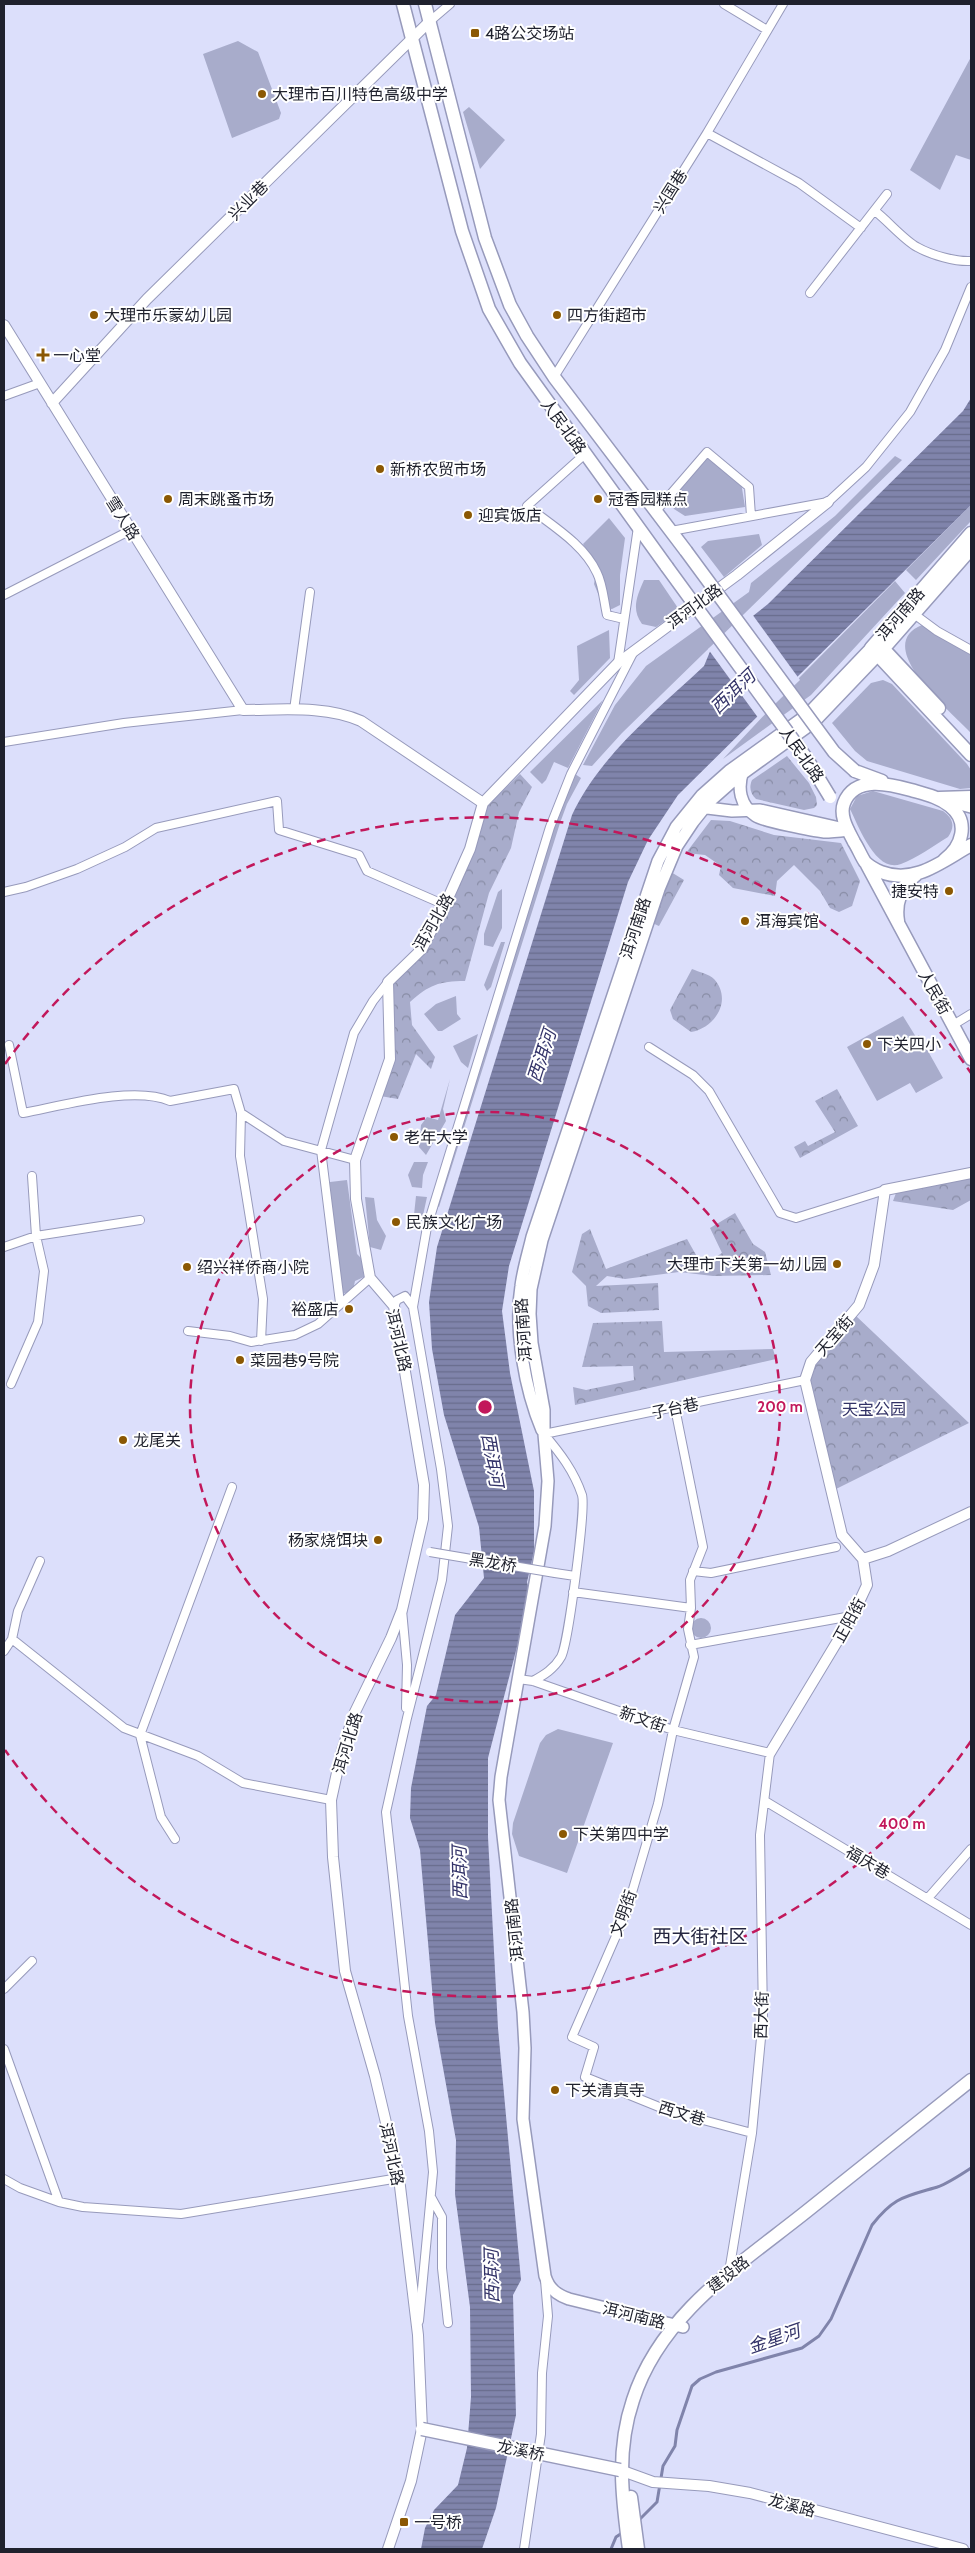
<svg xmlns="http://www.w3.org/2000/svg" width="975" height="2553" font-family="Cabin,'Noto Sans SC',sans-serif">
	<defs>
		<pattern id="forest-crowns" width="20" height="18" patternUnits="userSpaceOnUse" patternTransform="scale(1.25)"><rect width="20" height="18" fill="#a8accb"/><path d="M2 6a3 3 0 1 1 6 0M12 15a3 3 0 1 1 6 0" fill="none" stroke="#888ca5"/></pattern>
		<pattern id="water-rules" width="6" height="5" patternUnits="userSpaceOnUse" patternTransform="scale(1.25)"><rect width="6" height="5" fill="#8084ab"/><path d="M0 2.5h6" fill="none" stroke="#686c8c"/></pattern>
	</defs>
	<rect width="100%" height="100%" fill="#dcdffb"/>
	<path fill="#a8accb" d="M 238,41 L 258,52 L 281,113 L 279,119 L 232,138 L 203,54 Z
		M 971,57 L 971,160 L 956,155 L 940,190 L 910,170 Z
		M 469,107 L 505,140 L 480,169 L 463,112 Z
		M 708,455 L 741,482 L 745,507 L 685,516 L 674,509 L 669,500 Z
		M 895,456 L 902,460 L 622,733 L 592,766 L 583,765 L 615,705 L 646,666 L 749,592 L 751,583 L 835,516 Z
		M 971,505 L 971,521 L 916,580 L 906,570 Z
		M 609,518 L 625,538 L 620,575 L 620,605 L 612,609 L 604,608 L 594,584 L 597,566 L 583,544 Z
		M 759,534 L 762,545 L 724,577 L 701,547 L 708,541 Z
		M 644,580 L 659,580 L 680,611 L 656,627 L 642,624 C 631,609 637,596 644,580 Z
		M 895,581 L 905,593 L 811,695 L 723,759 L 799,678 Z
		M 922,625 L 971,655 L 971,733 C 953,713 870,646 922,625 Z
		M 609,630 L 610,658 L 574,695 L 570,691 L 579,680 L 577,646 Z
		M 883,680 L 892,684 L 967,764 L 971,770 L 971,788 L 960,789 L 867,761 L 855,751 L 832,723 L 871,683 Z
		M 603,700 L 568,768 L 554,762 L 546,780 L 542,784 L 530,772 Z
		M 575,774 L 581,778 L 567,804 L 560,823 L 439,1207 L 437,1206 L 560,808 Z
		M 873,791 L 943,811 C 954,819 955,827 948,837 C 933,846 917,858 901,864 C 876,874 858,825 850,809 L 857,796 Z
		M 502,889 L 502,928 L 493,947 L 484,945 L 484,934 L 498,892 Z
		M 501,942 L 505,942 L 491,987 L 487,991 L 484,985 Z
		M 456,996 L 457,1014 L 461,1019 L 442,1031 L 438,1031 L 424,1014 L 436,1004 Z
		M 903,1016 L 916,1037 L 919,1035 L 943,1078 L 916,1093 L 910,1083 L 877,1101 L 847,1047 Z
		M 478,1034 L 468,1068 L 461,1062 L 453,1046 Z
		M 450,1079 L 443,1109 L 446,1121 L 426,1155 L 419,1147 L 421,1125 L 427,1117 L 438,1120 Z
		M 414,1162 L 428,1162 L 423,1175 L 422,1188 L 412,1187 L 408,1175 Z
		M 347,1180 L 357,1254 L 362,1259 L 364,1277 L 355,1281 L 353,1290 L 343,1294 L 331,1210 L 330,1182 Z
		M 416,1196 L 427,1197 L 420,1229 L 416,1230 L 413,1224 Z
		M 365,1197 L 374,1198 L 377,1220 L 386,1236 L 381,1250 L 370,1247 Z
		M691 1628a10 10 0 1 1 20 0a10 10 0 1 1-20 0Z
		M 558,1729 L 613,1743 L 567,1873 L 519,1856 L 512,1834 L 513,1823 L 540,1743 L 546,1735 Z"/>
	<path fill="url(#forest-crowns)" d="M 787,756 L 809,783 L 816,797 L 817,805 L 814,808 L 804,810 L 756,799 C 750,793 749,787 752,780 Z
		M 520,774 L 532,787 L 519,812 L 511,848 L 489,893 L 465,981 C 439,981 429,985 410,1002 L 412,1025 L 435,1057 L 431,1069 L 416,1054 L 398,1099 L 380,1096 L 395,1054 L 391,984 L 414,963 L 482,823 L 488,805 Z
		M 711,820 L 730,821 L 774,835 L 841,843 L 860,881 L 852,906 L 839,912 L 830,908 L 820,891 L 794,865 L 777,881 L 775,896 L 733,888 L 719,875 L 721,866 L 705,855 L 686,853 Z
		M 671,872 L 684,880 L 659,926 L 650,922 Z
		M 692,969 C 699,972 709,974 714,979 C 733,1000 715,1028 691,1032 L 673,1019 L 670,1010 Z
		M 837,1089 L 858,1126 L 800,1158 L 794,1147 L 805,1141 L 808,1146 L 835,1132 L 815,1101 Z
		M 971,1178 L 971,1200 L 953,1210 L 893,1201 L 896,1193 Z
		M 735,1213 L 753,1244 L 765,1252 L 771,1275 L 713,1276 L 679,1272 L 625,1279 L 607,1276 L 596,1286 L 658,1283 L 659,1310 L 601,1313 L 588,1306 L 586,1286 L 572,1272 L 582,1234 L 590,1229 L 606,1269 L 687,1239 L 700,1262 L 711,1260 L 722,1253 L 710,1228 Z
		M 855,1315 L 969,1423 L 836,1489 L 809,1380 C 818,1348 840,1342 855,1315 Z
		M 662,1321 L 664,1352 L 773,1349 L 776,1359 L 575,1405 L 573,1387 L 586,1390 L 634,1380 L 633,1366 L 582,1367 L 593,1323 Z"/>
	<path fill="url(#water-rules)" d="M 971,398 L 971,505 L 678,795 L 648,840 L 628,882 L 509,1266 L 502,1311 L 510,1373 L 534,1491 L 534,1552 L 527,1582 L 529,1590 L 528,1605 L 488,1758 L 488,1837 L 498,2028 L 521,2280 L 513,2295 L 516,2415 L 496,2508 L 482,2549 L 421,2549 L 425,2528 L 434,2510 L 458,2485 L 467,2448 L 471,2397 L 470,2307 L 455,2194 L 456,2140 L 435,2023 L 420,1850 L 410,1818 L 411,1788 L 427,1706 L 436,1695 L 455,1615 L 484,1578 L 479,1527 L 444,1415 L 432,1349 L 429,1302 L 437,1247 L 572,815 C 601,754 655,712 704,666 L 711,649 L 768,604 L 963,411 Z"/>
	<path fill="#dcdffb" d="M 752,614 L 800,680 L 759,719 L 708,649 Z"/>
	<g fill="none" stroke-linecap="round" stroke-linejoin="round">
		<path stroke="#8084ab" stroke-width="3" d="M 638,2521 L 657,2502 L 663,2466 L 675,2446 L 677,2430 L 692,2386 L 700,2379 L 716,2372 L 802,2348 L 819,2336 L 831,2319 L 872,2225 C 893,2198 903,2197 934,2188 C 946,2185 960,2175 971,2168
			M 611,2549 L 616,2537 L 622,2533"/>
		<defs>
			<path id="minor" d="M 724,4 L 767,30
				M 429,22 L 450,4
				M 707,133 L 799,183 L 861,228
				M 875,211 C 888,221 904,240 917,247 C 931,255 956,262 971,261
				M 810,293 L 887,194
				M 554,377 L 707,133 L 783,4
				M 4,396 L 40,383
				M 585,454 L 527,506 C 551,525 584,544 597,573 C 603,585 604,602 607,615 L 624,619
				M 656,511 L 707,452 L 749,487 L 751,516
				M 671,531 L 828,502 L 866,467 L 910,412 L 945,350 L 971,287
				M 4,595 L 131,530
				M 914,614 L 937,631 L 971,650
				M 618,663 L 638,527
				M 294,710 L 310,592
				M 4,742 L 124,723 L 243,710
				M 4,892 L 26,887 L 77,869 L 125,847 L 156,828 L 277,801 L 279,830 L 359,855 L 367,871 L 445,905
				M 953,1025 L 971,1014
				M 9,1045 L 23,1113 C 61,1106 134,1085 170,1101 L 234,1089 L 241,1113 L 284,1141 L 355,1160
				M 649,1047 L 693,1075 L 709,1091 L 780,1213 L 796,1218 L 885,1190
				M 241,1113 L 240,1156 L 263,1299 L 261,1341
				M 4,1247 L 36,1236 L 140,1220
				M 340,1303 L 321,1150 L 354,1033 L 373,1001 L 388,982
				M 394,1306 L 397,1300 L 405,1296 L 413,1307 L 441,1469 L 448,1526 L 442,1580 L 407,1718 L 386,1812 L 408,2016 L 429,2131 L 433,2172 L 419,2321
				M 413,1307 L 427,1227 L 550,827 L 571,774 L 633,653
				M 188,1331 L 230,1336 L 251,1342 L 295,1335 L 318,1324 L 370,1278
				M 11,1384 L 38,1322 L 44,1271 L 36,1236 L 32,1176
				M 675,1408 L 703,1547 L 690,1580 L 691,1608 L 688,1629 L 694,1657 L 673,1730 L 658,1804 L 626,1913 L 572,2037 L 594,2047 L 585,2077 L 669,2111 L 752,2133
				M 693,1571 L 711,1573 L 836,1547
				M 555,1573 L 575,1576
				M 573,1592 L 691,1608
				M 402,1610 L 407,1665 L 406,1708
				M 12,1639 L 124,1728 L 198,1756 L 243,1783 L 331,1800
				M 690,1645 L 846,1617
				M 4,1651 L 12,1639 L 18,1611 L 40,1561
				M 518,1679 L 533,1681 L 673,1730 L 770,1753 L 760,1835 L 763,2017 L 752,2133 L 729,2272
				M 533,1681 C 544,1675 554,1669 561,1657 C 568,1645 586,1508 582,1495 C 574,1471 560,1453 544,1434 L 805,1380
				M 765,1801 L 971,1925
				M 175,1839 L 161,1817 L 140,1735 L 232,1487
				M 928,1898 L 971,1849
				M 4,1989 L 32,1961
				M 4,2049 L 59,2202
				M 4,2179 L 20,2188 L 59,2202 L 83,2207 L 181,2214 L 399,2178
				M 431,2197 L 442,2217 L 442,2268 L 448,2323
				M 524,2549 L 541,2434 L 542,2373 L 548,2316 L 545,2280"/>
			<path id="tertiary" d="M 4,325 L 243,710 C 281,710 326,705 361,721 L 483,803
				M 52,403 L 147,299 L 429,22
				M 863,1559 L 842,1535 L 805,1380 L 811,1362 L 859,1305 L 874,1265 L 885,1190 L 971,1173
				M 770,1753 L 852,1617 L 867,1585 L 863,1559 L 888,1551 L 971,1512
				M 620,2470 L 653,2482 L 709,2486 L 750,2493 L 963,2549
				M 388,2549 L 411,2481 L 422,2429 L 418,2335 L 399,2178 L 375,2076 L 345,1971 L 333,1857 L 331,1800 L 342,1750 L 355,1712 L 391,1638 L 402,1610 L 423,1519 L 424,1485 L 394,1306 L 370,1278 L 356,1199 L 355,1160 L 390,1059 L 388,982 L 422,949 L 449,896 L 470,849 L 483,803 L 618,663 L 737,575 L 828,502"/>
			<path id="secondary" d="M 743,771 C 737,788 740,806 756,816 C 763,821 814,831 824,832 C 832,832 840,831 848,830
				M 944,800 L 971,807
				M 699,807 L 732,811 L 760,810 L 840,828
				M 542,1430 C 525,1390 514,1330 521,1286 C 523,1270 528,1254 532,1237 L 658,861 L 676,827 L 702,795 L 729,771 L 807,715 L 871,648
				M 683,2327 L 569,2299 C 557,2295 549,2289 545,2276 L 523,2119 L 525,2048 L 523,2012 L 499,1800 L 501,1777 L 545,1526 L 548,1481 L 544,1434 L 544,1410 L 532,1343 L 530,1314 L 531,1289 L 542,1240 L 659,889 L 677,846 L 693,822 L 709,802 L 735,779 L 814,722 L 878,655"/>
			<path id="primary" d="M 403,4 L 462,231 L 489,309 L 520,363 L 667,567
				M 425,4 L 485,238 L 510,305 L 527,336 L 554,377 L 686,551
				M 971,533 L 871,648 L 971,755
				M 879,644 L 939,708
				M 878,655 L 971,549
				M 855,771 L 882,781
				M 939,798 L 971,797
				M 944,860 C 962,847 970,822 950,806 C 939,797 925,794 911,790 C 890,784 855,775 844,803 C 839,816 848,830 854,842 C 858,848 861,856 865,862 C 869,866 876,870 881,872 C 915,885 942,861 971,845
				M 867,865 L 971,1059
				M 898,921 C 895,903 901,886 916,875
				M 631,2497 L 638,2549
				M 629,2549 C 622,2498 616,2450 633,2400 C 661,2312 744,2262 812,2207 C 865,2165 918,2122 971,2080"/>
		</defs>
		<use href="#minor" stroke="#979abb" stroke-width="10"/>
		<use href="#tertiary" stroke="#979abb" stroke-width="12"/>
		<use href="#secondary" stroke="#979abb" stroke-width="14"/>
		<use href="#primary" stroke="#979abb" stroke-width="15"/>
		<use href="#minor" stroke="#fff" stroke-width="8"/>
		<use href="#tertiary" stroke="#fff" stroke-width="10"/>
		<use href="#secondary" stroke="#fff" stroke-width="11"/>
		<use href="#primary" stroke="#fff" stroke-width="12"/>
		<defs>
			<path id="minor-bridge" d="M 430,1552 L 555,1573"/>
			<path id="primary-bridge" d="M 686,551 L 834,752 L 855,771
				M 667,567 L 807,759 L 830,797
				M 422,2429 L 620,2470"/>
		</defs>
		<use href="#minor-bridge" stroke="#979abb" stroke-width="10" stroke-linecap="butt"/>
		<use href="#primary-bridge" stroke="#979abb" stroke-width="15" stroke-linecap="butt"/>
		<use href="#minor-bridge" stroke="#fff" stroke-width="8"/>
		<use href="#primary-bridge" stroke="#fff" stroke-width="12"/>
	</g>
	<g fill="none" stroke="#c2185b" stroke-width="2.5" stroke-dasharray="9 6">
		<circle cx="485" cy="1407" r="295"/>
		<path d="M971 1741A590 590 0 0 1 5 1750M5 1064A590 590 0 0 1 971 1073"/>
	</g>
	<g fill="#8b5803" stroke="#fff" stroke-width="2">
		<rect x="470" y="28" width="10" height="10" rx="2.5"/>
		<circle cx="262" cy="94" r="5"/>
		<circle cx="94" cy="315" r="5"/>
		<circle cx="557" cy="315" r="5"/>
		<path d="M40.5 347.5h5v5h5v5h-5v5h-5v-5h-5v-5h5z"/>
		<circle cx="380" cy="469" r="5"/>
		<circle cx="168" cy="499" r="5"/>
		<circle cx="598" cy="499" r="5"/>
		<circle cx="468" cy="515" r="5"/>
		<circle cx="949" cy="891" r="5"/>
		<circle cx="745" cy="921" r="5"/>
		<circle cx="867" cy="1044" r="5"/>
		<circle cx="394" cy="1137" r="5"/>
		<circle cx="396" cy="1222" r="5"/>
		<circle cx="837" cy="1264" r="5"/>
		<circle cx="187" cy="1267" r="5"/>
		<circle cx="349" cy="1309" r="5"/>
		<circle cx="240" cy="1360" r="5"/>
		<circle cx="123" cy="1440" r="5"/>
		<circle cx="378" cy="1540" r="5"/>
		<circle cx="563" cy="1834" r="5"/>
		<circle cx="555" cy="2090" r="5"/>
		<rect x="399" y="2517" width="10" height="10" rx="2.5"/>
	</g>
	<g text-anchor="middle" stroke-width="4" stroke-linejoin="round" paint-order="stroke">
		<g font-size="16" fill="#1f212d" stroke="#fff" text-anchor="start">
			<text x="485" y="39">4路公交场站</text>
			<text x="272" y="100">大理市百川特色高级中学</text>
			<text x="104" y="321">大理市乐蒙幼儿园</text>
			<text x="567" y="321">四方街超市</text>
			<text x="53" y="361">一心堂</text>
			<text x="390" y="475">新桥农贸市场</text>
			<text x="178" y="505">周末跳蚤市场</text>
			<text x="608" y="505">冠香园糕点</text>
			<text x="478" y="521">迎宾饭店</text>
			<text x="939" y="897" text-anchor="end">捷安特</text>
			<text x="755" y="927">洱海宾馆</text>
			<text x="877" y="1050">下关四小</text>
			<text x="404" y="1143">老年大学</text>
			<text x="406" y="1228">民族文化广场</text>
			<text x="827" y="1270" text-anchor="end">大理市下关第一幼儿园</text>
			<text x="197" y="1273">绍兴祥侨商小院</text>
			<text x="339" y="1315" text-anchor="end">裕盛店</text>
			<text x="250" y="1366">菜园巷9号院</text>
			<text x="133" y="1446">龙尾关</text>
			<text x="368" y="1546" text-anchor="end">杨家烧饵块</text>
			<text x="573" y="1840">下关第四中学</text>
			<text x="565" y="2096">下关清真寺</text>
			<text x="414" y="2528">一号桥</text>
		</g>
		<g font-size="16" fill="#1f212d" stroke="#fff">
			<text transform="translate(670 191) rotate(-58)" y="6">兴国巷</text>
			<text transform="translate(248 200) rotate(-45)" y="6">兴业巷</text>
			<text transform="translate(564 426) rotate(54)" y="6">人民北路</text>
			<text transform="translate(123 518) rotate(58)" y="6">雪人路</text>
			<text transform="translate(694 606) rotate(-36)" y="6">洱河北路</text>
			<text transform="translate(900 614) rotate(-49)" y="6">洱河南路</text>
			<text transform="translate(802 754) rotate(55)" y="6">人民北路</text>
			<text transform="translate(433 922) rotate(-60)" y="6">洱河北路</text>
			<text transform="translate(635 928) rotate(-72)" y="6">洱河南路</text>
			<text transform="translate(935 992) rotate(61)" y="6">人民街</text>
			<text transform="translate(523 1330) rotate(-94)" y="6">洱河南路</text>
			<text transform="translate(834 1335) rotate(-49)" y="6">天宝街</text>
			<text transform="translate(399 1340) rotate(77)" y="6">洱河北路</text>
			<text transform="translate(675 1408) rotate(-12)" y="6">子台巷</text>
			<text transform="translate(493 1562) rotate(9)" y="6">黑龙桥</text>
			<text transform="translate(849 1620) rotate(-61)" y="6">正阳街</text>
			<text transform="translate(643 1719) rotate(19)" y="6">新文街</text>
			<text transform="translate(347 1743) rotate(-73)" y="6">洱河北路</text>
			<text transform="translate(868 1862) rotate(31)" y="6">福庆巷</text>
			<text transform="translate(623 1913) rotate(-70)" y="6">文明街</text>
			<text transform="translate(514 1930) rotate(-96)" y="6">洱河南路</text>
			<text transform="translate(761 2015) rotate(-88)" y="6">西大街</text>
			<text transform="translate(682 2113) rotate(17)" y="6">西文巷</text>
			<text transform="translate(392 2154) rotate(78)" y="6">洱河北路</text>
			<text transform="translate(728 2274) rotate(-39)" y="6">建设路</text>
			<text transform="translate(634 2315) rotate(14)" y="6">洱河南路</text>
			<text transform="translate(521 2450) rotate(12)" y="6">龙溪桥</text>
			<text transform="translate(792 2505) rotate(15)" y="6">龙溪路</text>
		</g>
		<g font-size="16" fill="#323266" stroke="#fff">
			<text x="874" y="1415">天宝公园</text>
		</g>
		<g font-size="18" font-style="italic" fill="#343469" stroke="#fff">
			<text transform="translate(733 692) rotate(-44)" y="6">西洱河</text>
			<text transform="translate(542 1056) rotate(-72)" y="6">西洱河</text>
			<text transform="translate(492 1460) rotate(80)" y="6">西洱河</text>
			<text transform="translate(460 1873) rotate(-91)" y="6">西洱河</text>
			<text transform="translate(492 2276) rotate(-91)" y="6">西洱河</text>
			<text transform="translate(774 2339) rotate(-19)" y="6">金星河</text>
		</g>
		<g font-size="19" fill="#252641" stroke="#fff">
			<text x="700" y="1943">西大街社区</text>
		</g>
	</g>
	<circle cx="485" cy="1407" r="8" fill="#c2185b" stroke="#fff" stroke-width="2.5"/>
	<g font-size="15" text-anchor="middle" font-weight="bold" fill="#c2185b" stroke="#fff" stroke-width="4" stroke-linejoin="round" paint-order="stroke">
		<text x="780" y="1412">200 m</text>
		<text x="902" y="1829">400 m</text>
	</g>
	<rect width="975" height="2553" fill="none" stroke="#1f212d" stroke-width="10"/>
</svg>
